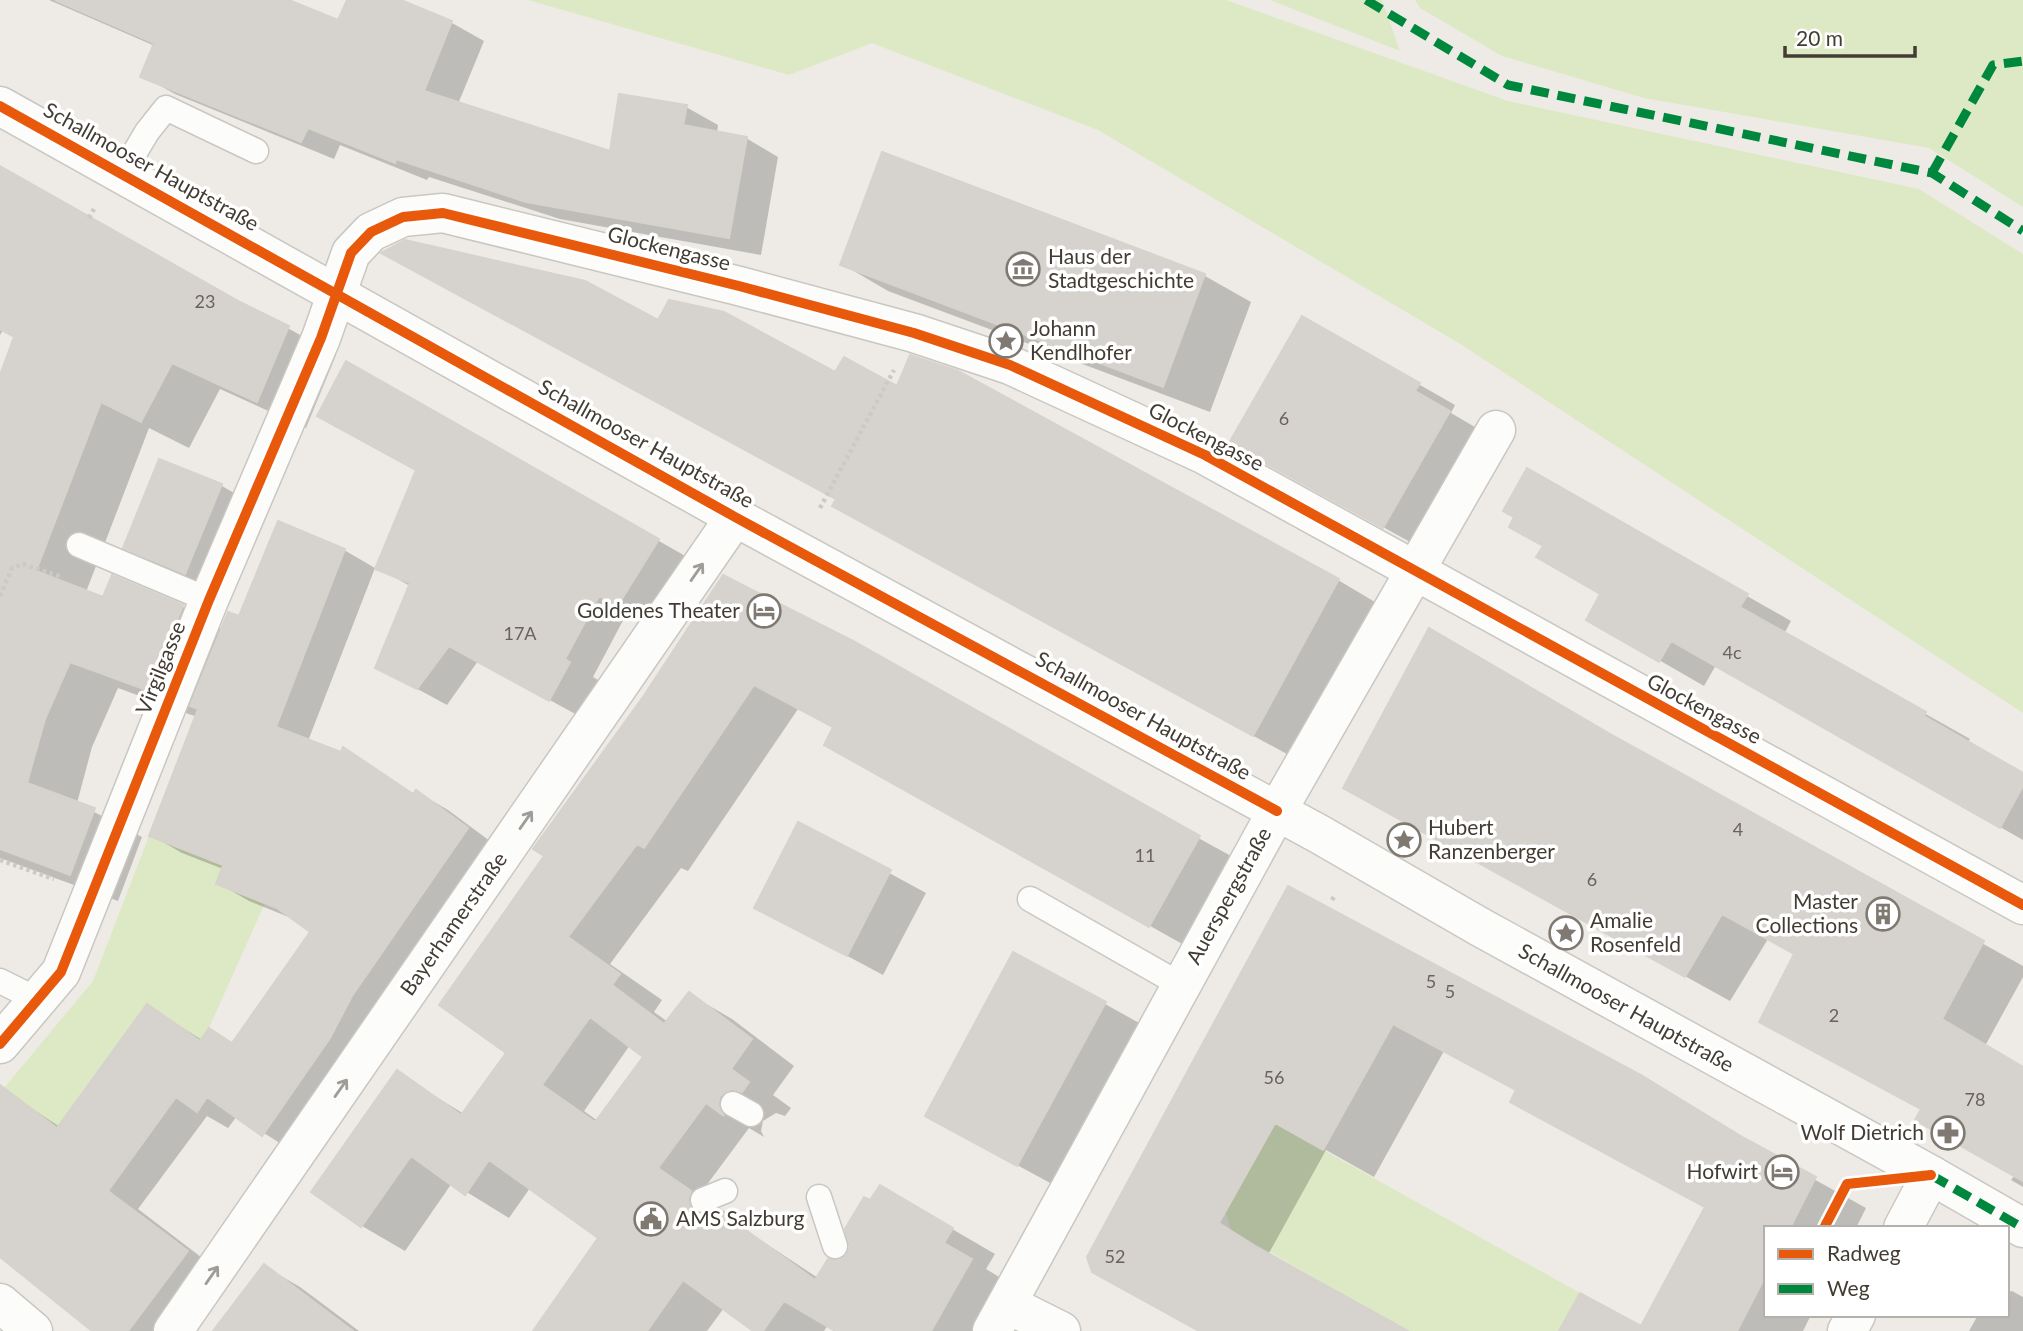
<svg xmlns="http://www.w3.org/2000/svg" width="2023" height="1331" font-family="Lato,sans-serif">
	<rect width="100%" height="100%" fill="#eeebe6"/>
	<path fill="#dce9c4" d="M 528,0 L 1226,0 L 1508,101 L 1919,189 L 2023,254 L 2023,713 L 1462,345 L 1098,130 L 872,43 L 789,75 Z
		M 1270,0 L 1382,0 L 1400,51 Z
		M 1415,0 L 2023,0 L 2023,207 L 1929,148 L 1644,98 L 1502,56 L 1420,8 Z
		M 149,836 L 223,865 L 216,884 L 265,903 L 209,1028 L 200,1041 L 147,1004 L 79,1144 L 4,1088 L 93,981 Z
		M 1275,1123 L 1580,1293 L 1559,1331 L 1408,1331 L 1231,1230 L 1225,1209 Z"/>
	<path fill="#0003" fill-rule="evenodd" d="M 49,0 L 284,0 L 339,22 L 348,0 L 397,0 L 452,23 L 484,41 L 458,104 L 611,153 L 686,107 L 718,125 L 717,133 L 746,138 L 778,157 L 761,255 L 560,219 L 429,177 L 427,180 L 340,145 L 334,159 L 175,94 L 143,76 L 155,46 Z
		M 883,154 L 1205,276 L 1251,302 L 1210,412 L 888,291 L 842,264 Z
		M 0,168 L 336,355 L 306,428 L 220,389 L 189,448 L 149,428 L 86,592 L 104,599 L 113,577 L 183,607 L 223,630 L 344,550 L 375,568 L 308,741 L 342,754 L 344,750 L 415,795 L 417,792 L 448,810 L 498,847 L 294,1152 L 237,1116 L 228,1128 L 207,1116 L 138,1209 L 218,1270 L 172,1331 L 96,1331 L 0,1255 L 0,1096 L 4,1090 L 60,1127 L 148,1006 L 202,1040 L 234,1044 L 312,931 L 296,920 L 249,901 L 218,883 L 223,869 L 182,853 L 151,835 L 197,717 L 118,688 L 92,747 L 77,803 L 142,837 L 118,901 L 0,858 L 0,382 L 16,337 L 3,330 L 0,335 Z
		M 1303,318 L 1455,405 L 1451,413 L 1485,433 L 1419,547 L 1268,463 Z
		M 659,323 L 836,374 L 898,389 L 1338,580 L 1380,605 L 1296,759 L 876,530 L 838,499 Z
		M 347,363 L 687,557 L 647,622 L 628,611 L 593,677 L 598,680 L 579,716 L 478,661 L 447,705 L 377,667 L 410,586 L 378,568 L 418,470 Z
		M 160,461 L 222,486 L 258,507 L 221,593 L 161,568 L 125,547 Z
		M 1527,471 L 1791,621 L 1784,634 L 1970,739 L 1967,743 L 2023,775 L 2023,840 L 1716,665 L 1704,686 L 1588,619 L 1603,593 L 1545,546 L 1516,516 Z
		M 723,577 L 1242,862 L 1193,950 L 870,769 L 835,728 L 798,709 L 688,871 L 681,868 L 610,964 L 662,1000 L 654,1012 L 668,1022 L 689,994 L 732,1019 L 794,1066 L 773,1095 L 791,1108 L 785,1116 L 776,1113 L 763,1121 L 761,1131 L 764,1137 L 749,1128 L 700,1194 L 734,1218 L 732,1221 L 818,1278 L 848,1257 L 880,1187 L 995,1254 L 986,1269 L 1014,1286 L 988,1331 L 839,1331 L 828,1325 L 824,1331 L 756,1331 L 724,1308 L 707,1331 L 534,1331 L 601,1238 L 530,1188 L 509,1218 L 452,1183 L 405,1251 L 362,1226 L 397,1073 L 464,1114 L 508,1052 L 546,856 ZM 630,1045 L 645,1056 L 598,1121 L 584,1111 Z
		M 1624,744 L 2023,966 L 2023,977 L 1985,1046 L 2023,1068 L 2023,1187 L 2011,1180 L 2015,1175 L 1923,1110 L 1761,1021 L 1796,954 L 1768,939 L 1730,1001 L 1390,813 Z
		M 799,824 L 926,893 L 883,975 L 756,907 Z
		M 1289,888 L 1866,1208 L 1856,1228 L 1766,1228 L 1766,1315 L 1811,1315 L 1803,1331 L 1561,1331 L 1642,1329 L 1706,1208 L 1512,1102 L 1518,1091 L 1444,1051 L 1374,1177 L 1326,1150 L 1269,1253 L 1404,1331 L 1200,1331 L 1089,1257 Z
		M 1105,1004 L 1141,1024 L 1054,1185 L 963,1136 Z
		M 264,1266 L 300,1287 L 359,1331 L 215,1331 Z
		M 2012,1291 L 2023,1297 L 2023,1331 L 1969,1331 L 1978,1315 L 2007,1315 L 2007,1292 Z"/>
	<path fill="#d6d2cd" stroke="#d6d2cc" stroke-width="2" fill-rule="evenodd" d="M 55,0 L 289,0 L 338,20 L 347,0 L 401,0 L 452,21 L 424,91 L 610,151 L 619,94 L 687,105 L 683,125 L 747,137 L 729,238 L 526,202 L 396,159 L 395,163 L 308,128 L 301,142 L 140,77 L 154,43 Z
		M 882,152 L 1205,274 L 1163,387 L 840,265 Z
		M 0,166 L 240,302 L 289,326 L 257,402 L 172,363 L 141,422 L 101,402 L 36,571 L 103,597 L 112,575 L 183,605 L 149,691 L 70,662 L 45,719 L 27,783 L 95,808 L 70,875 L 0,849 L 0,375 L 14,337 L 0,329 Z
		M 405,240 L 585,281 L 658,320 L 669,300 L 724,312 L 835,372 L 844,357 L 897,386 L 910,355 L 958,371 L 1339,579 L 1253,736 L 832,506 L 836,499 L 381,253 Z
		M 1302,316 L 1420,383 L 1415,391 L 1450,411 L 1383,528 L 1229,443 Z
		M 346,361 L 659,539 L 617,607 L 599,596 L 565,659 L 570,662 L 549,701 L 449,646 L 417,689 L 375,668 L 410,583 L 375,569 L 416,470 L 317,416 Z
		M 159,459 L 222,484 L 185,574 L 123,548 Z
		M 1527,468 L 1748,594 L 1740,607 L 1926,712 L 1924,716 L 2023,773 L 2023,786 L 2000,828 L 1671,641 L 1659,662 L 1586,620 L 1600,594 L 1536,557 L 1543,546 L 1509,527 L 1514,517 L 1503,511 Z
		M 278,521 L 345,549 L 276,727 L 341,752 L 343,747 L 413,794 L 416,790 L 468,828 L 352,996 L 330,1038 L 262,1136 L 207,1097 L 197,1112 L 176,1097 L 108,1191 L 188,1251 L 128,1331 L 92,1331 L 0,1257 L 0,1085 L 57,1128 L 147,1004 L 200,1041 L 209,1028 L 232,1043 L 310,932 L 277,908 L 216,884 L 223,865 L 149,836 L 198,709 L 190,706 L 228,612 L 239,616 Z
		M 723,575 L 853,641 L 1200,836 L 1149,927 L 824,745 L 833,727 L 754,685 L 644,848 L 637,844 L 568,937 L 620,974 L 612,985 L 664,1024 L 689,992 L 752,1039 L 731,1069 L 749,1082 L 742,1092 L 732,1089 L 720,1096 L 718,1105 L 724,1116 L 706,1103 L 658,1168 L 691,1191 L 688,1199 L 693,1211 L 702,1215 L 718,1210 L 815,1280 L 828,1259 L 839,1260 L 846,1255 L 850,1248 L 845,1229 L 864,1197 L 870,1200 L 880,1185 L 953,1228 L 944,1243 L 972,1259 L 931,1331 L 835,1331 L 784,1301 L 763,1331 L 753,1331 L 683,1280 L 647,1331 L 533,1331 L 598,1238 L 489,1160 L 465,1195 L 411,1156 L 361,1227 L 311,1192 L 397,1070 L 461,1115 L 506,1053 L 439,1005 L 544,856 L 533,849 L 643,697 ZM 590,1017 L 643,1057 L 595,1122 L 542,1085 Z
		M 1429,628 L 1612,735 L 1984,941 L 1942,1019 L 2023,1067 L 2023,1181 L 1915,1120 L 1921,1109 L 1759,1022 L 1794,954 L 1722,914 L 1685,977 L 1343,788 Z
		M 798,822 L 891,870 L 847,956 L 754,908 Z
		M 1288,886 L 1641,1075 L 1744,1138 L 1816,1177 L 1790,1228 L 1766,1228 L 1766,1275 L 1737,1331 L 1559,1331 L 1580,1293 L 1641,1326 L 1705,1207 L 1510,1102 L 1516,1090 L 1393,1024 L 1323,1150 L 1275,1123 L 1219,1223 L 1255,1246 L 1408,1331 L 1199,1331 L 1092,1272 L 1087,1257 Z
		M 1013,952 L 1106,1002 L 1017,1166 L 925,1116 Z
		M 264,1264 L 353,1331 L 213,1331 Z"/>
	<g fill="none" stroke-linecap="round" stroke-linejoin="round">
		<defs>
			<path id="service" d="M 122,174 L 147,132 L 166,108 L 256,151
				M 79,545 L 209,600
				M 1030,899 L 1181,985
				M 0,981 L 38,1000
				M 733,1104 L 751,1114
				M 819,1197 L 835,1246
				M 703,1200 L 725,1191"/>
			<path id="pedestrian" d="M 1931,1175 L 2023,1228"/>
			<path id="minor" d="M 0,1044 L 61,972 L 209,600 L 321,338 L 351,253 L 371,232 L 403,217 L 443,213 L 739,286 L 914,333 L 1010,365 L 1205,455 L 2023,905
				M 0,1303 L 33,1331
				M 1007,1304 L 1061,1331
				M 173,1331 L 735,517
				M 992,1331 L 1277,811 L 1496,430"/>
			<path id="tertiary" d="M 0,106 L 735,517 L 1319,834 L 1480,927 L 1931,1175 L 1903,1228
				M 1847,1331 L 1856,1315"/>
		</defs>
		<use href="#service" stroke="#cac7c2" stroke-width="27"/>
		<use href="#pedestrian" stroke="#cac7c2" stroke-width="41"/>
		<use href="#minor" stroke="#cac7c2" stroke-width="41"/>
		<use href="#tertiary" stroke="#cac7c2" stroke-width="41"/>
		<path stroke="#cccac5" stroke-width="4.5" stroke-dasharray="3.5 3.5" stroke-linecap="butt" d="M 89,218 L 94,209
			M 820,508 L 894,370
			M 0,596 L 12,568 L 23,564 L 62,577
			M 0,860 L 54,879
			M 1332,900 L 1335,895"/>
		<use href="#service" stroke="#fcfcfb" stroke-width="24"/>
		<use href="#pedestrian" stroke="#fcfcfb" stroke-width="38"/>
		<use href="#minor" stroke="#fcfcfb" stroke-width="38"/>
		<use href="#tertiary" stroke="#fcfcfb" stroke-width="38"/>
		<path stroke="#00873e" stroke-width="9" stroke-dasharray="18 9" stroke-linecap="butt" d="M 1366,0 L 1508,85 L 1932,173 L 2023,231
			M 1932,173 L 1993,65 L 2023,61
			M 1931,1175 L 2023,1228"/>
		<defs>
			<path id="cycleway" d="M 0,106 L 735,517 L 1277,811
				M 0,1044 L 61,972 L 209,600 L 321,338 L 351,253 L 371,232 L 403,217 L 443,213 L 739,286 L 914,333 L 1010,365 L 1205,455 L 2023,905
				M 1824,1228 L 1847,1184 L 1931,1175"/>
		</defs>
		<use href="#cycleway" stroke="#fff" stroke-width="15"/>
		<use href="#cycleway" stroke="#e8590c" stroke-width="10"/>
	</g>
	<defs><path id="oneway-shaft" d="M-6 0H5M1.5-3L5.5 0L1.5 3" fill="none" stroke-width="1.6" stroke-linecap="round" stroke-linejoin="round" transform="scale(1.75)"/></defs>
	<g stroke="#a09c97">
		<use href="#oneway-shaft" transform="translate(697 572) rotate(-55)"/>
		<use href="#oneway-shaft" transform="translate(526 820) rotate(-55)"/>
		<use href="#oneway-shaft" transform="translate(341 1088) rotate(-55)"/>
		<use href="#oneway-shaft" transform="translate(212 1275) rotate(-55)"/>
	</g>
	<defs>
		<symbol id="museum-ring" viewBox="-11 -11 22 22"><circle r="9.5" fill="#fff" stroke="#7f7972" stroke-width="1.5"/><path d="M0-6L6-3V-2H-6V-3ZM-5-1h2V3h-2ZM-1-1h2V3h-2ZM3-1h2V3H3ZM-6 4H6V6H-6Z" fill="#7f7972"/></symbol>
		<symbol id="sight-ring" viewBox="-11 -11 22 22"><circle r="9.5" fill="#fff" stroke="#7f7972" stroke-width="1.5"/><path d="M0-6L1.8-2.2L6-1.7L2.9 1.2L3.7 5.4L0 3.3L-3.7 5.4L-2.9 1.2L-6-1.7L-1.8-2.2Z" fill="#7f7972"/></symbol>
		<symbol id="hotel-ring" viewBox="-11 -11 22 22"><circle r="9.5" fill="#fff" stroke="#7f7972" stroke-width="1.5"/><path d="M-6-4.5h1.5V1H6V5H4.5V3h-9V5H-6ZM-4 0a1.8 1.8 0 1 1 3.6 0ZM.5 0V-2.5h3Q6-2.5 6 0Z" fill="#7f7972"/></symbol>
		<symbol id="building-ring" viewBox="-11 -11 22 22"><circle r="9.5" fill="#fff" stroke="#7f7972" stroke-width="1.5"/><path d="M-4-6H4V6H1V3H-1V6H-4ZM-2.5-4.3h1.7v1.8h-1.7ZM.8-4.3h1.7v1.8H.8ZM-2.5-1h1.7V.8h-1.7ZM.8-1h1.7V.8H.8Z" fill="#7f7972"/></symbol>
		<symbol id="pharmacy-ring" viewBox="-11 -11 22 22"><circle r="9.5" fill="#fff" stroke="#7f7972" stroke-width="1.5"/><path d="M-2-6h4v4h4v4h-4v4h-4v-4h-4v-4h4Z" fill="#7f7972"/></symbol>
		<symbol id="civic-ring" viewBox="-11 -11 22 22"><circle r="9.5" fill="#fff" stroke="#7f7972" stroke-width="1.5"/><path d="M-.6-6.5H3V-4.5H.6V-3L4-1V1h2V6H-6V1h2V-1L-.6-3ZM-1.2 2.5V6h2.4V2.5Z" fill="#7f7972"/></symbol>
	</defs>
	<g fill-rule="evenodd">
		<use href="#museum-ring" x="1004" y="250" width="38" height="38"/>
		<use href="#sight-ring" x="987" y="322" width="38" height="38"/>
		<use href="#hotel-ring" x="745" y="592" width="38" height="38"/>
		<use href="#sight-ring" x="1385" y="821" width="38" height="38"/>
		<use href="#building-ring" x="1864" y="895" width="38" height="38"/>
		<use href="#sight-ring" x="1547" y="914" width="38" height="38"/>
		<use href="#pharmacy-ring" x="1929" y="1114" width="38" height="38"/>
		<use href="#hotel-ring" x="1763" y="1153" width="38" height="38"/>
		<use href="#civic-ring" x="632" y="1200" width="38" height="38"/>
	</g>
	<g text-anchor="middle" stroke-width="7" stroke-linejoin="round" paint-order="stroke">
		<g font-size="18" fill="#69635b">
			<text x="205" y="308">23</text>
			<text x="1284" y="425">6</text>
			<text x="520" y="640">17A</text>
			<text x="1732" y="659">4c</text>
			<text x="1738" y="836">4</text>
			<text x="1145" y="862">11</text>
			<text x="1592" y="886">6</text>
			<text x="1431" y="988">5</text>
			<text x="1450" y="998">5</text>
			<text x="1834" y="1022">2</text>
			<text x="1274" y="1084">56</text>
			<text x="1975" y="1106">78</text>
			<text x="1115" y="1263">52</text>
		</g>
		<g font-size="21" fill="#433c33" stroke="#fff">
			<text transform="translate(151 167) rotate(29)" y="7">Schallmooser Hauptstraße</text>
			<text transform="translate(669 249) rotate(14)" y="7">Glockengasse</text>
			<text transform="translate(1206 437) rotate(27)" y="7">Glockengasse</text>
			<text transform="translate(646 444) rotate(29)" y="7">Schallmooser Hauptstraße</text>
			<text transform="translate(161 668) rotate(-68)" y="7">Virgilgasse</text>
			<text transform="translate(1704 709) rotate(28)" y="7">Glockengasse</text>
			<text transform="translate(1143 716) rotate(29)" y="7">Schallmooser Hauptstraße</text>
			<text transform="translate(1229 896) rotate(-61)" y="7">Auerspergstraße</text>
			<text transform="translate(454 924) rotate(-55)" y="7">Bayerhamerstraße</text>
			<text transform="translate(1626 1008) rotate(29)" y="7">Schallmooser Hauptstraße</text>
		</g>
		<g font-size="21" fill="#433c33" stroke="#fff" text-anchor="start">
			<text x="1048" y="264">Haus der<tspan x="1048" dy="24">Stadtgeschichte</tspan></text>
			<text x="1030" y="336">Johann<tspan x="1030" dy="24">Kendlhofer</tspan></text>
			<text x="740" y="618" text-anchor="end">Goldenes Theater</text>
			<text x="1428" y="835">Hubert<tspan x="1428" dy="24">Ranzenberger</tspan></text>
			<text x="1858" y="909" text-anchor="end">Master<tspan x="1858" dy="24">Collections</tspan></text>
			<text x="1590" y="928">Amalie<tspan x="1590" dy="24">Rosenfeld</tspan></text>
			<text x="1924" y="1140" text-anchor="end">Wolf Dietrich</text>
			<text x="1758" y="1179" text-anchor="end">Hofwirt</text>
			<text x="676" y="1226">AMS Salzburg</text>
		</g>
	</g>
	<rect x="1764" y="1226" width="245" height="91" fill="#ffffff" stroke="#b4b1ad" stroke-width="2"/>
	<rect x="1778" y="1249" width="35" height="10" fill="#e8590c" stroke="#b4b1ad" stroke-width="2"/>
	<text x="1827" y="1261" font-size="21" fill="#433c33">Radweg</text>
	<rect x="1778" y="1284" width="35" height="10" fill="#00873e" stroke="#b4b1ad" stroke-width="2"/>
	<text x="1827" y="1296" font-size="21" fill="#433c33">Weg</text>
	<path d="M1785 46v10h130v-10" fill="none" stroke="#433c33" stroke-width="3.5"/>
	<text x="1796" y="46" font-size="21" fill="#433c33" stroke="#ffffff" stroke-width="5" paint-order="stroke">20 m</text>
</svg>
